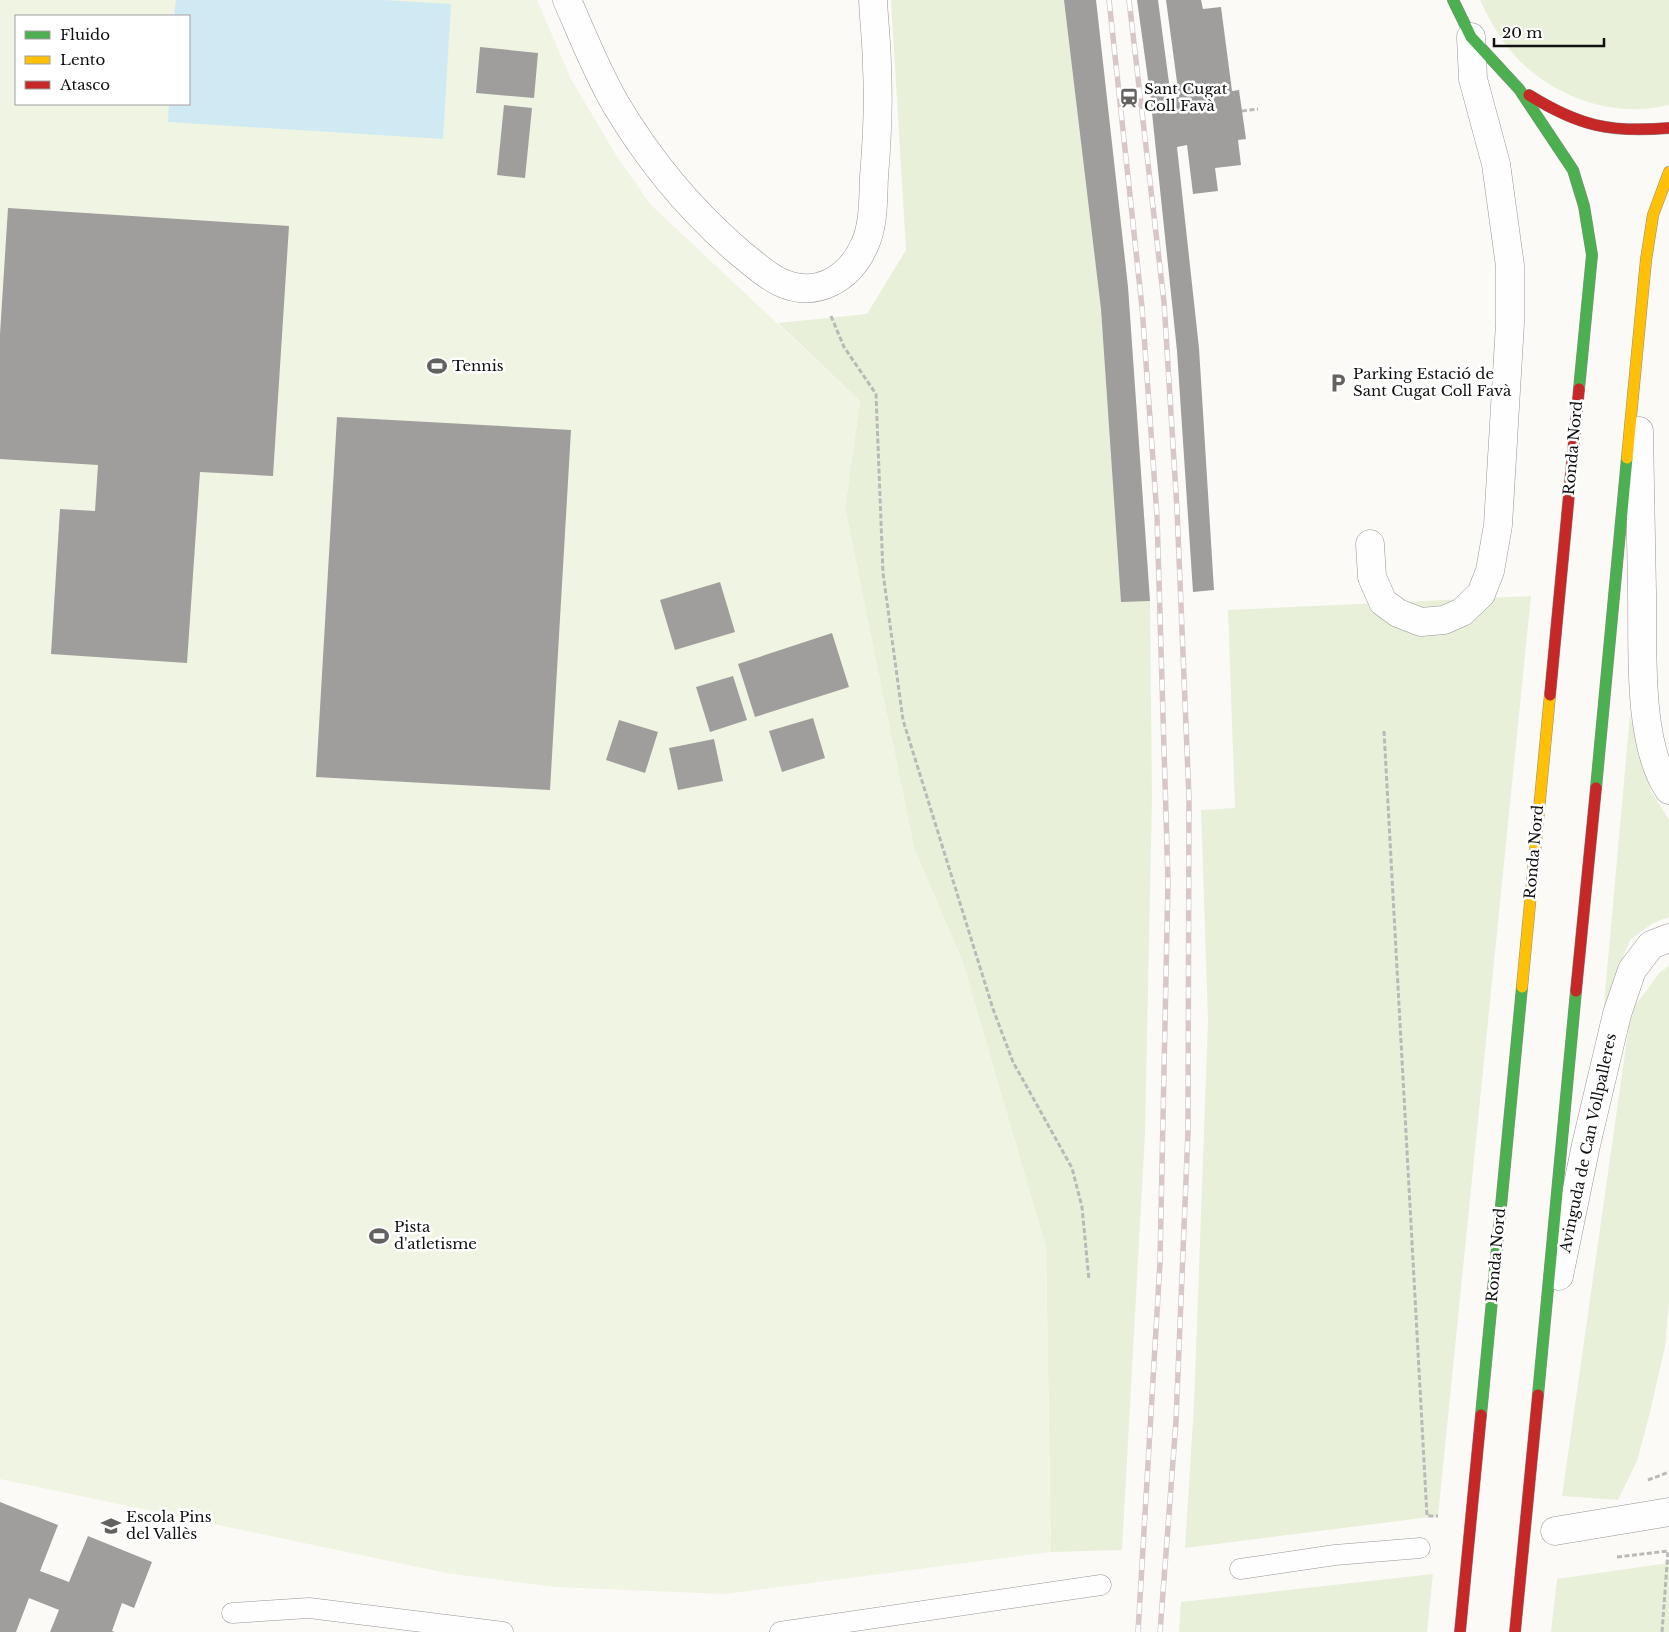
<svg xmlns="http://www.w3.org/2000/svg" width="1669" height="1632" font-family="'Libre Baskerville',serif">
	<rect width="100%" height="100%" fill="#fcfaf7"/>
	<path fill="#e8f0d9" d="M 891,0 L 1096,0 L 1128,287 L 1150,601 L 1152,798 L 1145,1134 L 1122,1550 L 1051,1552 L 1046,1248 L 963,963 L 914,848 L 845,508 L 860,401 L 778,323 L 867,314 L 906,250 Z
		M 1480,0 L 1669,0 L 1669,105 C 1609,120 1542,93 1505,44 C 1495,30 1487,15 1480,0 Z
		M 1531,596 L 1438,1516 L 1185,1548 L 1194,1405 L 1208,1021 L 1201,810 L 1235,808 L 1228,610 Z
		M 1630,715 L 1651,791 L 1669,820 L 1669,917 L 1653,923 L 1630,940 L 1615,977 L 1602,1026 Z
		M 1669,966 L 1669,1302 L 1665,1347 L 1649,1416 L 1637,1461 L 1618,1500 L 1562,1496 L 1631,1011 L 1660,972 Z
		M 1669,1563 L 1669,1632 L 1551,1632 L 1557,1579 Z
		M 1433,1574 L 1427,1632 L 1179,1632 L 1181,1602 Z"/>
	<path fill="#f0f4e2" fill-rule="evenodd" d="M 0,0 L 537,0 L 571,79 L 616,155 L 650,204 L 860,401 L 845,508 L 914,848 L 963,963 L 1046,1248 L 1051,1552 L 725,1594 L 554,1587 L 446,1573 L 0,1479 ZM 16,16 L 189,16 L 189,104 L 16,104 Z"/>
	<path fill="#d0eaf4" d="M 176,0 L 383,0 L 451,4 L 443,139 L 168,122 L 169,104 L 189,104 L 189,16 L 174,16 Z"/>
	<path fill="#a09e9c" d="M 1064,0 L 1096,0 L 1128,287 L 1150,601 L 1121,602 L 1101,309 Z
		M 1137,0 L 1158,0 L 1171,98 L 1179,97 L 1166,0 L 1201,0 L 1203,9 L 1221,7 L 1232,91 L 1239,90 L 1246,139 L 1238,140 L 1241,165 L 1215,168 L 1218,191 L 1193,194 L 1187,145 L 1177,147 L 1199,348 L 1214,590 L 1193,592 L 1177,351 L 1150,94 Z
		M 480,47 L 538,53 L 534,98 L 476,93 Z
		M 504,105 L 532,108 L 525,178 L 497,175 Z
		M 8,208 L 289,226 L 273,476 L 200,472 L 187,663 L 51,654 L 60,509 L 95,511 L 98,465 L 0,459 L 0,334 Z
		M 337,417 L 571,430 L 550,790 L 316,777 Z
		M 720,582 L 735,632 L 675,650 L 660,600 Z
		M 832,633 L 849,687 L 755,717 L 738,664 Z
		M 733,676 L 747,720 L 710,732 L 696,687 Z
		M 813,718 L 825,758 L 782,772 L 769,731 Z
		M 619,720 L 658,732 L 645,773 L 606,760 Z
		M 714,739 L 723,781 L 678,790 L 669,748 Z
		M 0,1502 L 58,1525 L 40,1571 L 69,1582 L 88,1536 L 152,1562 L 134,1608 L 122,1603 L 112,1631 L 115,1632 L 50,1632 L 59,1610 L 29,1598 L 16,1632 L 0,1632 Z"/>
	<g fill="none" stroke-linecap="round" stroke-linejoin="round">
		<defs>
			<path id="lane" d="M 1240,1569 L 1335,1555 L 1420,1548
				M 232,1613 L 309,1608 L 503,1632
				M 780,1632 L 1101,1585"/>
			<path id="street" d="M 567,0 C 582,34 596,70 615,103 C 648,159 690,210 740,253 C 753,263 765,275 780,282 C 816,299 850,279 865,244 C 874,224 873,199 874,177 C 877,141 879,104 877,68 C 877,45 874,23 873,0
				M 1639,431 C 1640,485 1641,538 1642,592 C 1643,648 1637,743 1669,790
				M 1370,544 L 1372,577 L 1383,602 L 1398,613 L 1421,622 L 1444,620 L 1462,612 L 1481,594 L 1490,571 L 1498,525 L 1510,323 L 1510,266 L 1496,164 L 1473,79 L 1471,37
				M 1559,1276 L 1586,1145 L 1617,1014 L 1632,970 L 1651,945 L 1669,938
				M 1555,1531 L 1669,1512"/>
			<path id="fast" d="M 1453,0 L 1471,37 L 1519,89 L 1573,170 L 1584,206 L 1592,255 L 1579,389
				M 1596,788 L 1627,458
				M 1538,1395 L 1576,991
				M 1481,1415 L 1522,987"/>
			<path id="slow" d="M 1627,458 L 1646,260 L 1653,215 L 1669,172
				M 1522,987 L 1550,695"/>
			<path id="jam" d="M 1529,95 C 1579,126 1610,133 1669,128
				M 1550,695 L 1579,389
				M 1576,991 L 1596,788
				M 1460,1632 L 1481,1415
				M 1515,1632 L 1538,1395"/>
		</defs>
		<use href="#lane" stroke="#969594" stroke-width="21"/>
		<use href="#street" stroke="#969594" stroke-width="29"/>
		<use href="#fast" stroke="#8d8c8b" stroke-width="12"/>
		<use href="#slow" stroke="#8d8c8b" stroke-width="12"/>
		<use href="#jam" stroke="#8d8c8b" stroke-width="12"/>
		<path stroke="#b9b9b8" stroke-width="3" stroke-dasharray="5 2.5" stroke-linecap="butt" d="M 1242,111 L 1258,109
			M 831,316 L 844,347 L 876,394 L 883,573 L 903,720 L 993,1009 L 1013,1062 L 1072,1168 L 1082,1207 L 1089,1280
			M 1384,731 L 1427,1516 L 1438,1516
			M 1648,1480 L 1669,1472
			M 1617,1557 L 1668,1551 L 1662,1632"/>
		<use href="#lane" stroke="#fffefe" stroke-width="20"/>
		<use href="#street" stroke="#fffefe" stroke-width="28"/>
		<use href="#fast" stroke="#4caf50" stroke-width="11"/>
		<use href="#slow" stroke="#ffc107" stroke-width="11"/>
		<use href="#jam" stroke="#c62828" stroke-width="11"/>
		<defs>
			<path id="rail" d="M 1109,0 L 1142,307 L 1157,516 L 1168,881 L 1160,1262 L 1138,1632
				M 1129,0 L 1164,302 L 1177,509 L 1189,798 L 1188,1131 L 1176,1421 L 1160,1632"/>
		</defs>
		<use href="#rail" stroke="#d7c7c9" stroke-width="5.5"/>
		<use href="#rail" stroke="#fff" stroke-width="4" stroke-dasharray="11" stroke-linecap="butt"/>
	</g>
	<defs>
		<symbol id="station-bare" viewBox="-9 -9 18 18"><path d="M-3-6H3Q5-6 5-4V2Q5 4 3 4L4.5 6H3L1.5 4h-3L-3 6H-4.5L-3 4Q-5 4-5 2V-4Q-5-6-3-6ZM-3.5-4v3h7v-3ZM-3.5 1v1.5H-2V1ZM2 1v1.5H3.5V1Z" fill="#636261" stroke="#fff" stroke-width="2.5" paint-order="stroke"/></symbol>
		<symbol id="stadium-bare" viewBox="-9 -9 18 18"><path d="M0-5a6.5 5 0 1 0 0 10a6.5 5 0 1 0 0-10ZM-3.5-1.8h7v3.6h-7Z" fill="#636261" stroke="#fff" stroke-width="2.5" paint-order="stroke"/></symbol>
		<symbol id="parking-bare" viewBox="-9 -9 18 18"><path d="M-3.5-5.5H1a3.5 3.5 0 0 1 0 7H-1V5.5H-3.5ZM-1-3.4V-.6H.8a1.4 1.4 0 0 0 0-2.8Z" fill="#636261" stroke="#fff" stroke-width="2.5" paint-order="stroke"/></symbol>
		<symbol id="school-bare" viewBox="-9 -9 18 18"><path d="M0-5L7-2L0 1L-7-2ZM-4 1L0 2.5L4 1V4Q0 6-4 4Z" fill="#636261" stroke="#fff" stroke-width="2.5" paint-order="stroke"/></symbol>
	</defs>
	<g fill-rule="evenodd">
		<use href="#station-bare" x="1115" y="84" width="28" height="28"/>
		<use href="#stadium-bare" x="423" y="352" width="28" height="28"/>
		<use href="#parking-bare" x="1324" y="369" width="28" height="28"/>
		<use href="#stadium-bare" x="365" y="1222" width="28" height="28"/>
		<use href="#school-bare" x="97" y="1512" width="28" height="28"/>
	</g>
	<g text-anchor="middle" stroke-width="5" stroke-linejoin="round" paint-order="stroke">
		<g font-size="15" fill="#101010" stroke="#fff" text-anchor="start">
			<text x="1144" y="94">Sant Cugat<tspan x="1144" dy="17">Coll Favà</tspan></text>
			<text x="452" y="371">Tennis</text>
			<text x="1353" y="379">Parking Estació de<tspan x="1353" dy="17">Sant Cugat Coll Favà</tspan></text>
			<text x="394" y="1232">Pista<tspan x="394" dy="17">d'atletisme</tspan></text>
			<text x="126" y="1522">Escola Pins<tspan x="126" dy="17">del Vallès</tspan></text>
		</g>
		<g font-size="15" fill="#101010" stroke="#fff">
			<text transform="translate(1573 448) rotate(-85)" y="5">Ronda Nord</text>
			<text transform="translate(1534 852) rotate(-85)" y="5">Ronda Nord</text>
			<text transform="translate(1588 1143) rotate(-78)" y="5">Avinguda de Can Vollpalleres</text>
			<text transform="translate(1496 1255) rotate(-85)" y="5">Ronda Nord</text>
		</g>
	</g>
	<rect x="15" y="15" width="175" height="90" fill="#ffffff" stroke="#9f9f9f"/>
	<rect x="25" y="31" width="25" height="8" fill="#4caf50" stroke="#9f9f9f"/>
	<text x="60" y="40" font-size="15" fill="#101010">Fluido</text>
	<rect x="25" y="56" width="25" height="8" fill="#ffc107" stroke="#9f9f9f"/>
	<text x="60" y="65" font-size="15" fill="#101010">Lento</text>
	<rect x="25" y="81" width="25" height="8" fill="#c62828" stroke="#9f9f9f"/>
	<text x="60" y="90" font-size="15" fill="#101010">Atasco</text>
	<path d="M1494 38v8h110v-8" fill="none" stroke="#101010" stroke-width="2.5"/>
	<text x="1502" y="38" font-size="15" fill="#101010" stroke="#ffffff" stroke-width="4" paint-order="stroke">20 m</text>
</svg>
